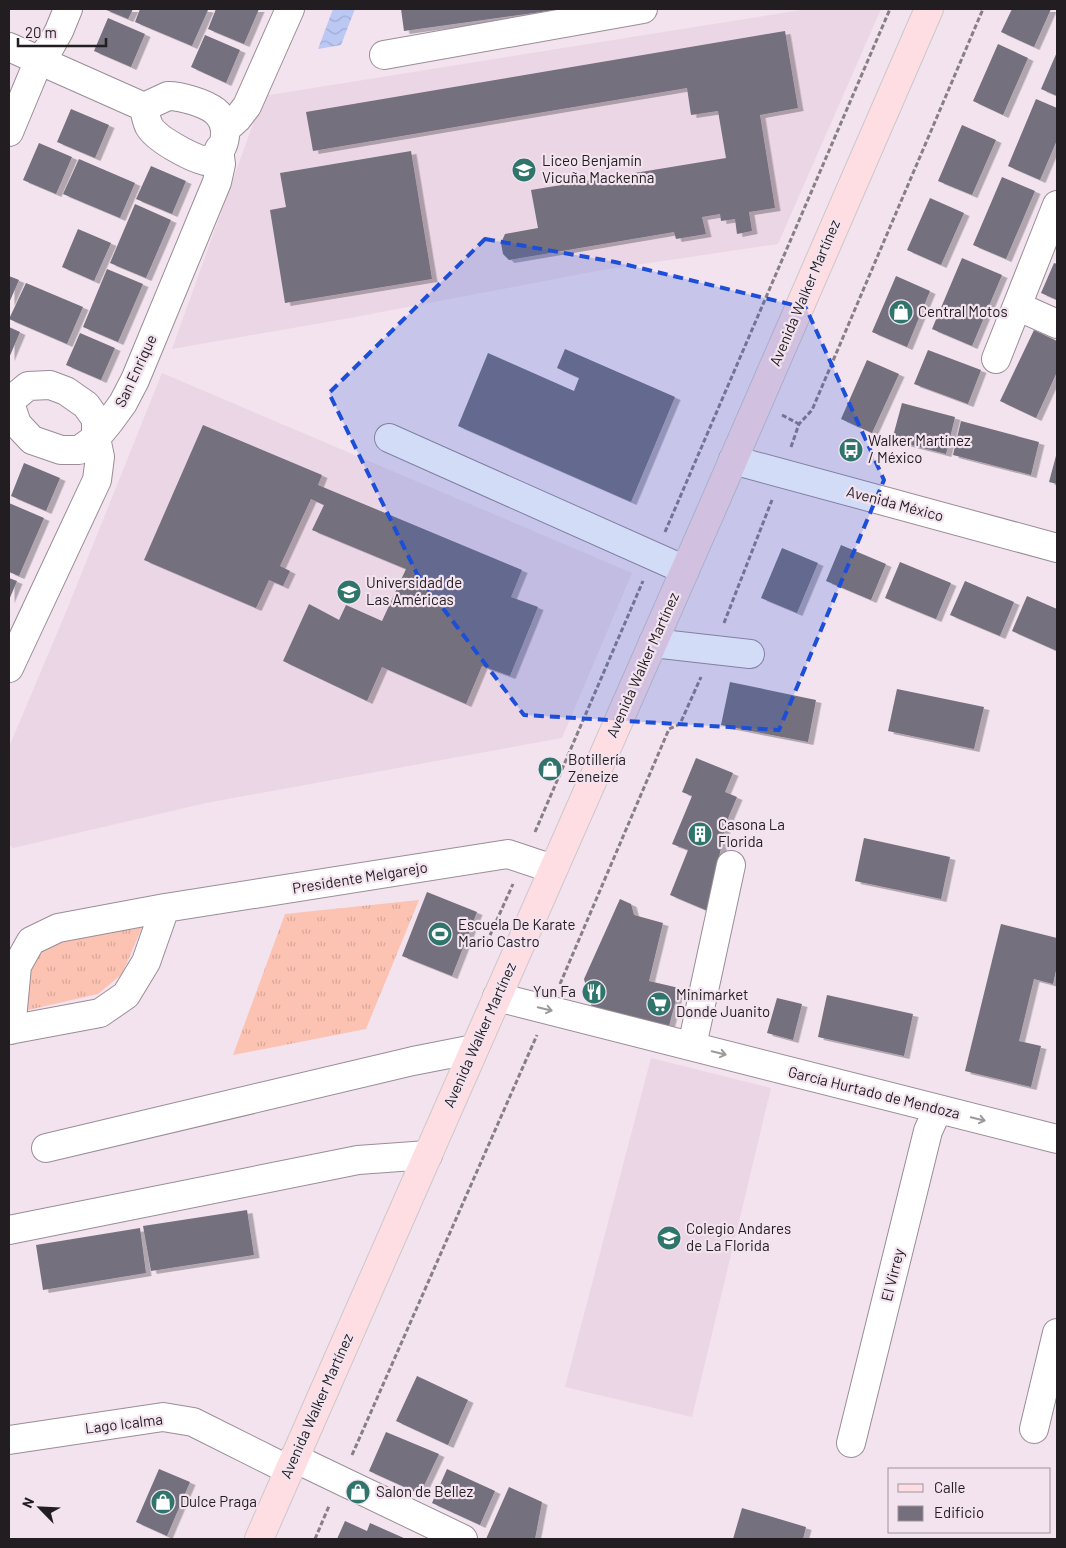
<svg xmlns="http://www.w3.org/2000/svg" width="1066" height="1548" font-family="Barlow,sans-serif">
	<defs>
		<pattern id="grass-tufts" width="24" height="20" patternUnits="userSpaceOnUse" patternTransform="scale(1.25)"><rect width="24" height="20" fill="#fcc3b3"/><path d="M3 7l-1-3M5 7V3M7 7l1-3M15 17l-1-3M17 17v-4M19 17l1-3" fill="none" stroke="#d8a79a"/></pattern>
		<pattern id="water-waves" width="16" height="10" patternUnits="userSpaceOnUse" patternTransform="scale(1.25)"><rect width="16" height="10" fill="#bcc8f4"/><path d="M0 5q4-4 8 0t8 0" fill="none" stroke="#a1abd1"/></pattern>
		<filter id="shadow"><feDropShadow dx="5.5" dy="3" stdDeviation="0" flood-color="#0004"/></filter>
	</defs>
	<rect width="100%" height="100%" fill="#f2e3ee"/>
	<path fill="#ebd6e5" d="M 807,9 L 881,9 L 778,244 L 602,270 L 350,318 L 172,349 L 263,96 Z
		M 162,373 L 632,573 L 562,738 L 206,803 L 13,848 L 9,844 L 9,747 L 66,612 Z
		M 651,1058 L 771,1088 L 692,1417 L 565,1387 Z"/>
	<path fill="url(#grass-tufts)" d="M 419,900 L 366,1029 L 233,1055 L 285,914 Z
		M 144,923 L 122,974 L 98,994 L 28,1010 L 29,963 L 47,942 Z"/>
	<path fill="url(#water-waves)" d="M 333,9 L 355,9 L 341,45 L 318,49 Z"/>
	<path fill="#756f7d" filter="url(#shadow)" d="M 104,9 L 133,9 L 128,19 Z
		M 140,9 L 206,9 L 208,10 L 192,46 L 135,22 Z
		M 216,9 L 259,9 L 244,44 L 208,29 Z
		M 401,9 L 555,9 L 556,10 L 404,31 Z
		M 1012,9 L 1051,9 L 1034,47 L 1001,32 Z
		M 108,18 L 145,34 L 131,67 L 94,51 Z
		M 785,31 L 798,108 L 760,115 L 775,208 L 749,212 L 752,231 L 737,234 L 735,219 L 721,221 L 720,214 L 702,217 L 706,234 L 676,239 L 674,232 L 509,260 L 503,254 L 501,243 L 505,234 L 538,228 L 531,190 L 726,158 L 718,111 L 691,115 L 687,88 L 313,151 L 306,112 Z
		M 205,35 L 240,50 L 226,83 L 191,67 Z
		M 998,44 L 1028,58 L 1003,115 L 973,101 Z
		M 1057,52 L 1057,96 L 1041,89 Z
		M 1036,99 L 1057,108 L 1057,140 L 1040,180 L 1008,166 Z
		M 71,109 L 109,125 L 95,158 L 57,142 Z
		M 962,125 L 996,140 L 972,195 L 938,181 Z
		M 39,143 L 72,157 L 56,194 L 23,180 Z
		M 411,151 L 432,279 L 285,303 L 270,210 L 286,207 L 280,173 Z
		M 79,159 L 135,183 L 120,218 L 63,194 Z
		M 151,166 L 186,181 L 172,214 L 136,199 Z
		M 1002,177 L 1035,191 L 1006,259 L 973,245 Z
		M 930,198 L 964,213 L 941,265 L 907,250 Z
		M 135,204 L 171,220 L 146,278 L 110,263 Z
		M 78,229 L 111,243 L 94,281 L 62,267 Z
		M 962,258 L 1002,275 L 972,346 L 932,329 Z
		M 1054,263 L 1057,264 L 1057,300 L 1041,293 Z
		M 107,269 L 143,284 L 118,342 L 83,327 Z
		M 9,276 L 19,280 L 9,303 Z
		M 896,276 L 930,291 L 907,347 L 872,332 Z
		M 26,283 L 83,307 L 67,344 L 9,319 Z
		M 9,327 L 20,332 L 9,358 Z
		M 1034,330 L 1057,341 L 1057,372 L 1036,418 L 1000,401 Z
		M 80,333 L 115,348 L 101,380 L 66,365 Z
		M 565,349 L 675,397 L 631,502 L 458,426 L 488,353 L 574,391 L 579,378 L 557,368 Z
		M 928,350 L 981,370 L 968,404 L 914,384 Z
		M 867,360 L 899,374 L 872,433 L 841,419 Z
		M 902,403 L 955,417 L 946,454 L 892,440 Z
		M 961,421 L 1039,442 L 1031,475 L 953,455 Z
		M 203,425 L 322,475 L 318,485 L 522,570 L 511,597 L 538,607 L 510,676 L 482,666 L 466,704 L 382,667 L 367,701 L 283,661 L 309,604 L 339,620 L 346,605 L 382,621 L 406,569 L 312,530 L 324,505 L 311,499 L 280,566 L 290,571 L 283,586 L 269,580 L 256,608 L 144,560 Z
		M 1057,452 L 1057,484 L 1049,482 Z
		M 24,463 L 60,478 L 46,511 L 11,496 Z
		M 9,503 L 44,518 L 19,576 L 9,572 Z
		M 841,545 L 886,564 L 871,600 L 826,581 Z
		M 782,548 L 818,563 L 797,613 L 761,598 Z
		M 900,562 L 951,583 L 936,619 L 885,598 Z
		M 9,578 L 17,581 L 9,600 Z
		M 965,581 L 1014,602 L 1000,636 L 950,615 Z
		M 1027,596 L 1057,609 L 1057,651 L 1012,631 Z
		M 730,682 L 816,700 L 808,742 L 721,725 Z
		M 897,689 L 984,707 L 974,749 L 888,731 Z
		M 696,758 L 733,773 L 725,792 L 737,797 L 726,823 L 708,911 L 670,895 L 688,850 L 672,844 L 692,796 L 682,792 Z
		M 864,838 L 950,857 L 941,899 L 855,881 Z
		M 427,892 L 477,912 L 452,976 L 402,956 Z
		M 620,899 L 631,904 L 634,915 L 663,923 L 649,981 L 679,988 L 669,1026 L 592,1008 L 584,979 Z
		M 1001,924 L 1057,938 L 1057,966 L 1053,984 L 1034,979 L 1019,1041 L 1041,1046 L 1031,1087 L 965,1071 Z
		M 827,995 L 913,1014 L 904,1056 L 818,1037 Z
		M 777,998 L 802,1004 L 793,1040 L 767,1033 Z
		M 247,1210 L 254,1255 L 151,1271 L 143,1226 Z
		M 140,1228 L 146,1273 L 43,1290 L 36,1245 Z
		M 417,1376 L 468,1400 L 448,1445 L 396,1421 Z
		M 386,1432 L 439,1454 L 420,1494 L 369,1471 Z
		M 159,1469 L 190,1482 L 167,1536 L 136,1522 Z
		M 447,1469 L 495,1491 L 480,1525 L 432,1503 Z
		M 509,1487 L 542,1502 L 535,1539 L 486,1539 Z
		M 742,1508 L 806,1527 L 803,1539 L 733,1539 Z
		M 345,1521 L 367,1531 L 370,1523 L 406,1539 L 337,1539 Z"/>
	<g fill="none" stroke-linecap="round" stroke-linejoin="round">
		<defs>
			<path id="minor" d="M 9,47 L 144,107
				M 384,55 L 643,9
				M 168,96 C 181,96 205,103 215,111 C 229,123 228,144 215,156 C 212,158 208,160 205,161 C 190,157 156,139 149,126 C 146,120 145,113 144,107 Z
				M 226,129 L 237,119 L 247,106 L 290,9
				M 9,132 L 39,60 L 50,47 L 59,31 L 68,9
				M 1017,306 L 1057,324
				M 996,359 L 1057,205
				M 9,400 L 17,424 L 32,440 L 61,450 L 79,450 L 96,438 L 110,421 L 123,403 L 135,380 L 217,182 L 221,164 L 219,149
				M 389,438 L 685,570
				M 733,460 L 1057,548
				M 653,643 L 750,654
				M 9,668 L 97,480 L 100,457 L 96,438 L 96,419 L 86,405 L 66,391 L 50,385 L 28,386 L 10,401
				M 497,997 L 1057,1139
				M 9,1030 L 100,1013 L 126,995 L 146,962 L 165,908
				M 11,1030 L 17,966 L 31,941 L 58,928 L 165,908 L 508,854 L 553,869
				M 692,1046 L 731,865
				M 46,1148 L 413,1061 L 474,1049
				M 9,1230 L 358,1160 L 428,1155
				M 1034,1429 L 1057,1333
				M 9,1440 L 163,1417 L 193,1422 L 289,1470
				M 851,1443 L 928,1131 L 938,1109
				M 294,1458 L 463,1539"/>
			<path id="major" d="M 259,1539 L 711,511 L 929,9"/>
		</defs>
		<use href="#minor" stroke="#9a8d97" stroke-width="30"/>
		<use href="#major" stroke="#cac9ca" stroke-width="30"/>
		<path stroke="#887e86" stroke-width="3" stroke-dasharray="5 2.5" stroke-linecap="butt" d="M 782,415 L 799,424
			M 791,447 L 799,424 L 812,410 L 983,9
			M 665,532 L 890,9
			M 724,623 L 772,500
			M 535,832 L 643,581
			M 487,942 L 513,884
			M 560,984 L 669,729 L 680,724 L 701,677
			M 352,1455 L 537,1035
			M 315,1539 L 329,1506"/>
		<use href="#minor" stroke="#fff" stroke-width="28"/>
		<use href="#major" stroke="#fedde3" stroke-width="28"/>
	</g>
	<defs><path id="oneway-shaft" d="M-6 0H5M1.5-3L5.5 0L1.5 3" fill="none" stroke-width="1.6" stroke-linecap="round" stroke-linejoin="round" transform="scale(1.25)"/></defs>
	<g stroke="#9c999b">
		<use href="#oneway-shaft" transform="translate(545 1009) rotate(14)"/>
		<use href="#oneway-shaft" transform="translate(719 1053) rotate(14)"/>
		<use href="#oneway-shaft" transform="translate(978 1119) rotate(14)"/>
	</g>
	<path fill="#1d4ed8" fill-opacity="0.2" stroke="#1d4ed8" stroke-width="4" stroke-dasharray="10 6" stroke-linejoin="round" d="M 485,239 L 615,262 L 806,308 L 884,480 L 779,730 L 524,715 L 417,574 L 329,393 Z"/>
	<defs>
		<symbol id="school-disc" viewBox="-11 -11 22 22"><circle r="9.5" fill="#2f756b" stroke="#f2e3ee"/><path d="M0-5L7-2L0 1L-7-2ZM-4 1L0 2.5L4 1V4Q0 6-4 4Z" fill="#fff"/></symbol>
		<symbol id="shop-disc" viewBox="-11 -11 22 22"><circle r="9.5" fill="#2f756b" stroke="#f2e3ee"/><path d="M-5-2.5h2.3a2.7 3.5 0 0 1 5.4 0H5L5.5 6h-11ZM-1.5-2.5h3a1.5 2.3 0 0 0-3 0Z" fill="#fff"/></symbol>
		<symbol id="bus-disc" viewBox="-11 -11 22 22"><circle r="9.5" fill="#2f756b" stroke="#f2e3ee"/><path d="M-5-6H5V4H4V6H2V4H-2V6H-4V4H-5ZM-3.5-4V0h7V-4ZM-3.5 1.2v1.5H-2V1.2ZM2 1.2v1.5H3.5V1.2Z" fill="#fff"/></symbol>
		<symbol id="university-disc" viewBox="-11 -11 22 22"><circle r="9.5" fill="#2f756b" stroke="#f2e3ee"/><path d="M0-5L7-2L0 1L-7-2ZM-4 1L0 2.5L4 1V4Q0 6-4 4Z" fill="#fff"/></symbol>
		<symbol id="building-disc" viewBox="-11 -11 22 22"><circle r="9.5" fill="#2f756b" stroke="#f2e3ee"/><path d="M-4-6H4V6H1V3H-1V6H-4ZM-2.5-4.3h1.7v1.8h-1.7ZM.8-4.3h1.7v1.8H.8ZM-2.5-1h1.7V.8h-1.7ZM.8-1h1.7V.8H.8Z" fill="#fff"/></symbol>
		<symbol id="stadium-disc" viewBox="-11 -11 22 22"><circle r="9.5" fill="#2f756b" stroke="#f2e3ee"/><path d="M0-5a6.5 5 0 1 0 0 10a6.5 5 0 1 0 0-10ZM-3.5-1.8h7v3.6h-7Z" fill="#fff"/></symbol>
		<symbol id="restaurant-disc" viewBox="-11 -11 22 22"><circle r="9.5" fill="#2f756b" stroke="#f2e3ee"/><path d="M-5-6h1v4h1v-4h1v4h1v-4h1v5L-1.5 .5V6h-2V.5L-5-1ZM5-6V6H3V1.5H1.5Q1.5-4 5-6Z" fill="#fff"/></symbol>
		<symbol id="supermarket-disc" viewBox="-11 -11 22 22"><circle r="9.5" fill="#2f756b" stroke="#f2e3ee"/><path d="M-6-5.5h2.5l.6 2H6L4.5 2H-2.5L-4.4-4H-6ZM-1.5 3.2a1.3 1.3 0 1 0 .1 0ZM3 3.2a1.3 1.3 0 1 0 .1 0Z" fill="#fff"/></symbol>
	</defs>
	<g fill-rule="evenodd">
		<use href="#school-disc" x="510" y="156" width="28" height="28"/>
		<use href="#shop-disc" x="887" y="298" width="28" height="28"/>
		<use href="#bus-disc" x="837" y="436" width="28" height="28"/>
		<use href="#university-disc" x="335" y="578" width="28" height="28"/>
		<use href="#shop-disc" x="536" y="755" width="28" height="28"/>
		<use href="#building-disc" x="686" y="820" width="28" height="28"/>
		<use href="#stadium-disc" x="426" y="920" width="28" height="28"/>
		<use href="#restaurant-disc" x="580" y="978" width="28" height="28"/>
		<use href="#supermarket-disc" x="645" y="990" width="28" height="28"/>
		<use href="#school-disc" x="655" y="1224" width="28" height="28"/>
		<use href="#shop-disc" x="344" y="1478" width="28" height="28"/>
		<use href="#shop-disc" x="149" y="1488" width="28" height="28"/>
	</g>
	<g text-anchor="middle" stroke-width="4.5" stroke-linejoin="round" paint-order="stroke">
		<g font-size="15" fill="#221d21" stroke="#f2e3ee" text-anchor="start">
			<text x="542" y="166">Liceo Benjamín<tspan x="542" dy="17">Vicuña Mackenna</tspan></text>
			<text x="918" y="317">Central Motos</text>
			<text x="868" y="446">Walker Martínez<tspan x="868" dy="17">/ México</tspan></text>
			<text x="366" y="588">Universidad de<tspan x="366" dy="17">Las Américas</tspan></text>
			<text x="568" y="765">Botillería<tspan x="568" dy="17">Zeneize</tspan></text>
			<text x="718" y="830">Casona La<tspan x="718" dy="17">Florida</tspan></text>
			<text x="458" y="930">Escuela De Karate<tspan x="458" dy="17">Mario Castro</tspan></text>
			<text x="576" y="997" text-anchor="end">Yun Fa</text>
			<text x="676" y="1000">Minimarket<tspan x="676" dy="17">Donde Juanito</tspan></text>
			<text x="686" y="1234">Colegio Andares<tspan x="686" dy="17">de La Florida</tspan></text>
			<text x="376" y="1497">Salon de Bellez</text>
			<text x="180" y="1507">Dulce Praga</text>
		</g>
		<g font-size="15" fill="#221d21" stroke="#f2e3ee">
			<text transform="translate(805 293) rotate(-67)" y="5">Avenida Walker Martínez</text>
			<text transform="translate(136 371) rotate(-65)" y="5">San Enrique</text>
			<text transform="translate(895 504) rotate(15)" y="5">Avenida México</text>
			<text transform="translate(643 665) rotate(-66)" y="5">Avenida Walker Martínez</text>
			<text transform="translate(360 878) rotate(-9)" y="5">Presidente Melgarejo</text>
			<text transform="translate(480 1035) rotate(-66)" y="5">Avenida Walker Martínez</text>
			<text transform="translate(874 1093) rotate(14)" y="5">García Hurtado de Mendoza</text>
			<text transform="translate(893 1275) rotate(-76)" y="5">El Virrey</text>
			<text transform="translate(317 1406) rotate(-66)" y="5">Avenida Walker Martínez</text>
			<text transform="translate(124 1424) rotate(-7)" y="5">Lago Icalma</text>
		</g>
	</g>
	<rect width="1066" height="1548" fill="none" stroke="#221d21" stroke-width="20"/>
	<rect x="888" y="1468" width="162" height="65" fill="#f2e3ee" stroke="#9f949c"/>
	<rect x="898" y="1484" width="25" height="8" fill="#fedde3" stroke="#9f949c"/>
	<text x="934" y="1493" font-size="15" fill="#221d21">Calle</text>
	<rect x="898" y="1506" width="25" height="15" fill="#756f7d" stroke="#9f949c"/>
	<text x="934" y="1518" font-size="15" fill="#221d21">Edificio</text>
	<g transform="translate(40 1508) rotate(294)" stroke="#f2e3ee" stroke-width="4" paint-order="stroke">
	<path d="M0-4L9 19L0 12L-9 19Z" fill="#221d21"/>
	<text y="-8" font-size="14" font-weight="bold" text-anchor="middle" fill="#221d21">N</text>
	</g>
	<path d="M18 38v8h88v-8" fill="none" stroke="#221d21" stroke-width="2.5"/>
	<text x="25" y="38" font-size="15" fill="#221d21" stroke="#f2e3ee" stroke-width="4" paint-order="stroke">20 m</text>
</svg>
